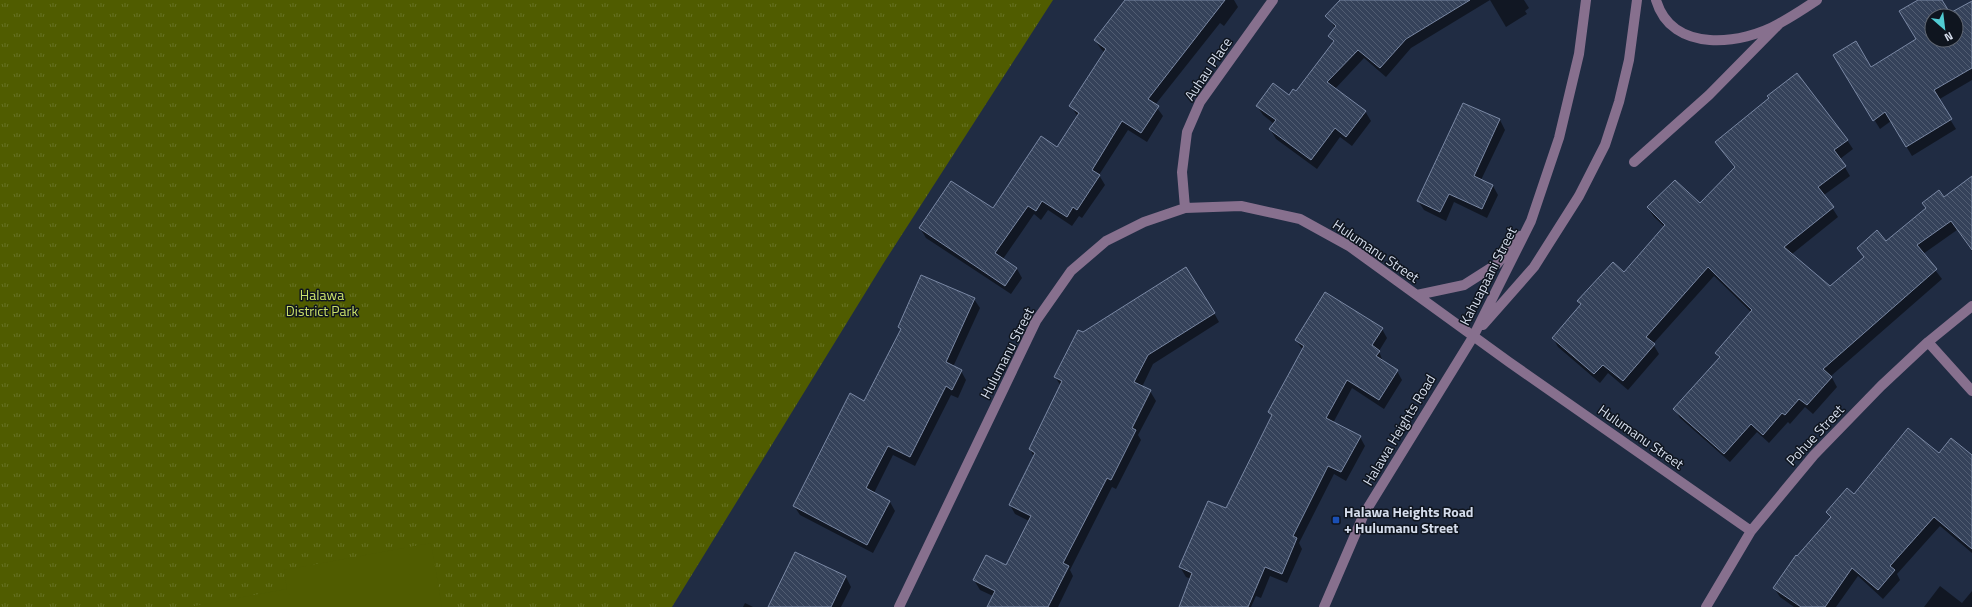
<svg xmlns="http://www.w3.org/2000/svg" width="1972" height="607" font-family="'Titillium Web',sans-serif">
	<defs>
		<pattern id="park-tufts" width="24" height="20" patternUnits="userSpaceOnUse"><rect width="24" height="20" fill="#505c00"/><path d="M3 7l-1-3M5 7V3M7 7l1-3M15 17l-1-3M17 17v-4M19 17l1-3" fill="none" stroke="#687325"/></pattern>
		<pattern id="building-back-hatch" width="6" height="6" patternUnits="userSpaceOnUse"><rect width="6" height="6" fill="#35425a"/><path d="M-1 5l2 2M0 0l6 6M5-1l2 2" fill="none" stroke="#515d72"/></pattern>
	</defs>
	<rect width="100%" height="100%" fill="#202c43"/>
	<path fill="url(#park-tufts)" d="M 0,0 L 1053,0 L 883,264 L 672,607 L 0,607 Z"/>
	<path fill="#505c00" d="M 431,543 L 442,607 L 189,607 L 287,589 L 284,570 Z"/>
	<path fill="#0007" fill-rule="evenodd" d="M 1126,0 L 1234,0 L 1238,7 L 1224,26 L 1220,23 L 1155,105 L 1163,116 L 1147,142 L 1128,130 L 1099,175 L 1105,185 L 1082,218 L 1079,216 L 1072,226 L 1048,210 L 1041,220 L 1034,214 L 1003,259 L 1017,269 L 1022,278 L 1011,294 L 926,238 L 920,228 L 993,210 L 1057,148 L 1078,117 L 1071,106 L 1105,53 L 1101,49 L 1095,40 Z
		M 1341,0 L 1524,0 L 1529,8 L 1525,11 L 1527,14 L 1506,27 L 1490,0 L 1411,48 L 1386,77 L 1364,58 L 1335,89 L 1365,111 L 1371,121 L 1352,146 L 1340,137 L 1317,169 L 1276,139 L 1270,129 L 1274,124 L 1263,115 L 1257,106 L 1297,93 L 1334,43 L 1329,36 L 1336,29 L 1327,16 Z
		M 1920,0 L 1941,0 L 1950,15 L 1972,2 L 1972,80 L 1938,100 L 1956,129 L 1912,156 L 1891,121 L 1880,129 L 1840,64 L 1871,68 L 1917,40 ZM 1932,16 L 1956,16 L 1956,40 L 1932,40 Z
		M 1464,104 L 1500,120 L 1505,130 L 1481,180 L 1493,186 L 1498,195 L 1487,218 L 1454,202 L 1446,221 L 1424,210 L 1418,201 Z
		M 1847,140 L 1853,149 L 1840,159 L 1850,176 L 1824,195 L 1838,217 L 1792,254 L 1830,287 L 1864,258 L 1858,248 L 1886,243 L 1972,177 L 1972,251 L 1957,230 L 1923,254 L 1942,279 L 1831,376 L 1837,387 L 1813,414 L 1805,407 L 1790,424 L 1788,422 L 1769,443 L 1757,432 L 1730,462 L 1680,418 L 1675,409 L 1720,359 L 1716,353 L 1751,312 L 1714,276 L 1653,344 L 1659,354 L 1628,390 L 1608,373 L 1600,383 L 1558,347 L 1553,338 L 1581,306 L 1578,302 L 1624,273 L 1665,227 L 1654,217 L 1648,208 L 1700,205 L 1735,168 L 1716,142 Z
		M 974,299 L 980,308 L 953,367 L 961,371 L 966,380 L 958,398 L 951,395 L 915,466 L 893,455 L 874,493 L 890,502 L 895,511 L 873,553 L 800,515 L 794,506 L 865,402 L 901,331 L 899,327 Z
		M 1214,313 L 1219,322 L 1153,364 L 1142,387 L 1150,391 L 1156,401 L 1138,435 L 1141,440 L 1116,489 L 1112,487 L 1070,570 L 1073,576 L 1058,607 L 988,607 L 993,596 L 980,590 L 974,580 L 1007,566 L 1029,521 L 1015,514 L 1010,505 L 1034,457 L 1030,449 L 1061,386 L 1055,377 L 1083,334 Z
		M 1382,329 L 1387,338 L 1379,351 L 1383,362 L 1397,371 L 1402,380 L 1384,409 L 1352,388 L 1333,423 L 1360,437 L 1365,446 L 1346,481 L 1334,474 L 1299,543 L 1302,549 L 1287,583 L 1270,576 L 1261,598 L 1256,596 L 1251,607 L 1180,607 L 1191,579 L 1186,577 L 1180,567 L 1226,510 L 1272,417 L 1269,412 L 1303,350 L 1296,340 Z
		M 1939,454 L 1972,456 L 1972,553 L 1940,526 L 1897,574 L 1900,580 L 1883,599 L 1858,576 L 1836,607 L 1794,607 L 1780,597 L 1774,588 L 1798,557 L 1831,519 L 1827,512 L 1854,495 Z
		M 796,553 L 846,577 L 851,587 L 841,607 L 769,607 Z
		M 1940,586 L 1962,603 L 1972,591 L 1972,607 L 1924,607 Z
		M 745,603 L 753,607 L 743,607 Z"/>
	<path fill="url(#building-back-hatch)" stroke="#7a88a4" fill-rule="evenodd" d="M 1125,0 L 1225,0 L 1148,99 L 1159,106 L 1141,133 L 1122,121 L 1092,170 L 1100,175 L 1077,210 L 1073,207 L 1067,217 L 1042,201 L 1036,211 L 1028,206 L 995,253 L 1017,268 L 1005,286 L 919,228 L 951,181 L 993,208 L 1041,136 L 1057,147 L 1079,113 L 1069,106 L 1106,49 L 1094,40 Z
		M 1340,0 L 1470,0 L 1406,39 L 1380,68 L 1358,50 L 1327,82 L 1366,111 L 1346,137 L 1335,128 L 1311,160 L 1269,129 L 1276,120 L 1256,106 L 1273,83 L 1289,95 L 1293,89 L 1296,91 L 1334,41 L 1328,36 L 1336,26 L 1325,16 Z
		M 1918,0 L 1942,0 L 1950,13 L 1972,1 L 1972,68 L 1934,90 L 1952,119 L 1906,147 L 1885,112 L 1873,121 L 1833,55 L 1856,41 L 1871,67 L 1916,39 L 1899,11 ZM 1932,16 L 1956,16 L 1956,40 L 1932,40 Z
		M 1797,73 L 1848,140 L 1834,150 L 1846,166 L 1818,187 L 1834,207 L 1784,247 L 1830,286 L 1864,257 L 1857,248 L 1877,230 L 1886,241 L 1926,208 L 1922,203 L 1939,190 L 1944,197 L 1972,176 L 1972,250 L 1951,221 L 1917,245 L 1937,269 L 1823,369 L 1832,377 L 1807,405 L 1799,399 L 1785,415 L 1782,413 L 1763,435 L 1751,424 L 1724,454 L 1673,409 L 1720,357 L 1715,353 L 1752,310 L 1708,267 L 1646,337 L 1655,344 L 1623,381 L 1603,365 L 1594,374 L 1552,338 L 1581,304 L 1577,301 L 1613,262 L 1624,272 L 1665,225 L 1647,207 L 1675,180 L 1700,203 L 1735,167 L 1715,142 L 1769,98 L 1767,96 Z
		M 1463,103 L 1500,119 L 1474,176 L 1493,185 L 1482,209 L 1449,194 L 1440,212 L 1417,201 Z
		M 1186,267 L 1215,313 L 1148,355 L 1134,382 L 1151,390 L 1132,428 L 1136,430 L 1111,480 L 1107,478 L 1063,563 L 1069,566 L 1048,607 L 987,607 L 995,591 L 973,580 L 986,555 L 1006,565 L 1031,516 L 1009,505 L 1035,453 L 1029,449 L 1062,381 L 1054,377 L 1078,330 L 1083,332 Z
		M 921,275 L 975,298 L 946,362 L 962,370 L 952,390 L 946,386 L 910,457 L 888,446 L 866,488 L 890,501 L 867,545 L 793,506 L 850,393 L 864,401 L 901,329 L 898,327 Z
		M 1325,292 L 1383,328 L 1372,345 L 1380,351 L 1376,356 L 1398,370 L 1379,400 L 1347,380 L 1326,418 L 1361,436 L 1341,472 L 1328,466 L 1293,536 L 1297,538 L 1282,574 L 1265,567 L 1248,607 L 1179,607 L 1192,573 L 1179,567 L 1208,501 L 1226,508 L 1272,415 L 1268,412 L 1304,346 L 1295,340 Z
		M 1908,428 L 1939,453 L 1951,438 L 1972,455 L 1972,549 L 1934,517 L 1890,566 L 1895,570 L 1878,590 L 1852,568 L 1825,607 L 1801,607 L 1773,588 L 1796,555 L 1797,556 L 1831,517 L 1826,512 L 1847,488 L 1854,494 Z
		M 795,552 L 846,576 L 831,607 L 768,607 Z"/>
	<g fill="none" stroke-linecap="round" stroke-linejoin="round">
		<path stroke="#87708e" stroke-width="10" d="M 1656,0 C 1672,54 1742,45 1780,23 C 1793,16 1805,8 1817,0
			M 1634,162 L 1709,95 L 1779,24
			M 1185,208 L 1182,172 L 1187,132 L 1200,102 L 1273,0
			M 1417,295 L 1464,285 L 1497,264 L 1520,236
			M 1483,325 L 1534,267 L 1579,196 L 1605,145 L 1619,102 L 1629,60 L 1637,0
			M 1928,342 L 1972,391
			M 899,607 L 1036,321 L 1071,271 L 1106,241 L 1144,222 L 1185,208 L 1241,206 L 1300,219 L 1349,246 L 1509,362 L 1751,531
			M 1324,607 L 1364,514 L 1473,337 L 1531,221 L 1559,138 L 1579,54 L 1586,0
			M 1706,607 L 1751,531 L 1814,455 L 1881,386 L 1928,342 L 1972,306"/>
	</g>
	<rect fill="#1a4fb4" stroke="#0f151f" stroke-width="1.5" x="1332" y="516" width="8" height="8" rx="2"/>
	<g text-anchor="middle" stroke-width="3" stroke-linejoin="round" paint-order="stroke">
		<g font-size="14" fill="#d5ddec" stroke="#0f151f">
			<text transform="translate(1208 69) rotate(-56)" y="5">Auhau Place</text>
			<text transform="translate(1376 251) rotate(34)" y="5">Hulumanu Street</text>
			<text transform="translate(1488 276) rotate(-63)" y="5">Kahuapaani Street</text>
			<text transform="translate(1007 353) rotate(-63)" y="5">Hulumanu Street</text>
			<text transform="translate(1399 430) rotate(-59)" y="5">Halawa Heights Road</text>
			<text transform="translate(1815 435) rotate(-47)" y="5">Pohue Street</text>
			<text transform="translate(1641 437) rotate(35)" y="5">Hulumanu Street</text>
		</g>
		<g font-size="14" fill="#cbe16a" stroke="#0f151f">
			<text x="322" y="300">Halawa<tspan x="322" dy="16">District Park</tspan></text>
		</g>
		<g font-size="14" font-weight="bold" fill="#d5ddec" stroke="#0f151f" text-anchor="start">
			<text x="1344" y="517">Halawa Heights Road<tspan x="1344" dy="16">+ Hulumanu Street</tspan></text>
		</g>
	</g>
	<g transform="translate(1944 28) rotate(152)"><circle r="19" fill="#0f151f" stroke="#5e6571"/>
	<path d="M0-3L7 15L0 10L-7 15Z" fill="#51ccd3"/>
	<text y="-6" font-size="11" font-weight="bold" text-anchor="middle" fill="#d5ddec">N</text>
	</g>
</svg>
